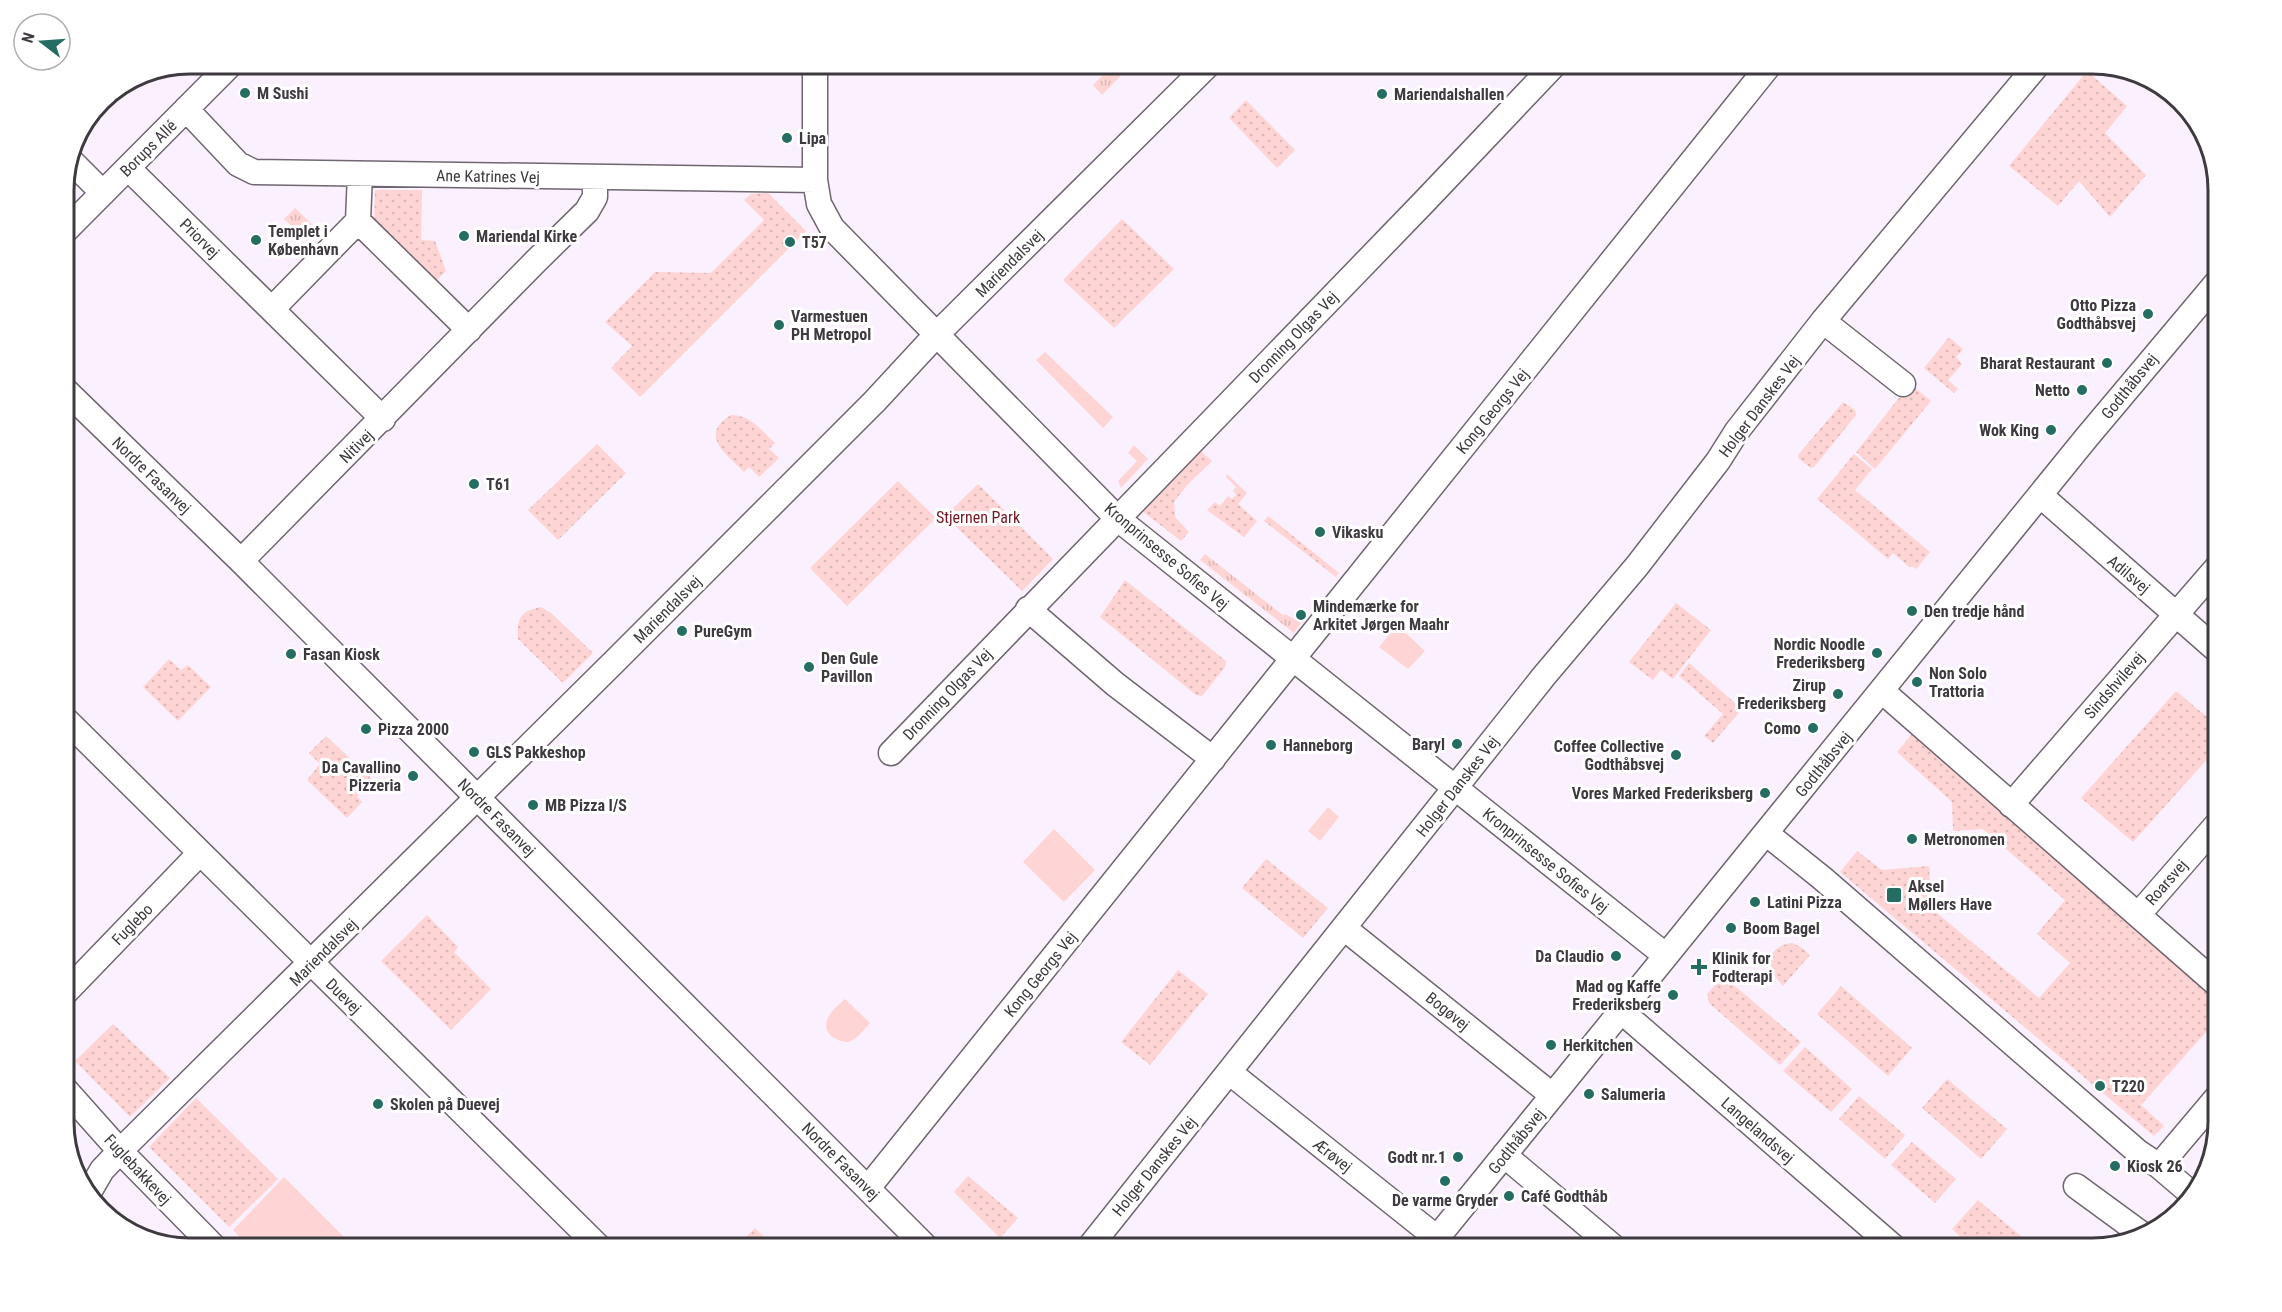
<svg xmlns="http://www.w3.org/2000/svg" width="2282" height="1312" font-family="'Roboto Condensed',sans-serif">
	<defs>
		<pattern id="grass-tufts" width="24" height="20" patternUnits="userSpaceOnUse" patternTransform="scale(1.5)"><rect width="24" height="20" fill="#ffd4d4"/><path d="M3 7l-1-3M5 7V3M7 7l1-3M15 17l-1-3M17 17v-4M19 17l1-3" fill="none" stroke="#dcb7b7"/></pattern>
		<pattern id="park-dots" width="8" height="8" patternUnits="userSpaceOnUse" patternTransform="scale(1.5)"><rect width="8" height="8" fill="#ffd4d4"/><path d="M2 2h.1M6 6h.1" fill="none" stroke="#dcb7b7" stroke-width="1.8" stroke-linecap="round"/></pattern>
	</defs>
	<rect width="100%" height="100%" fill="#fbf0fd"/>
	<path fill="url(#grass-tufts)" d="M 1115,63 L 1132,64 L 1102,95 L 1093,85 Z
		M 295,208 L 321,233 L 310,244 L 284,219 Z
		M 1205,554 L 1284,616 L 1285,614 L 1301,623 L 1294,633 L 1200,560 Z"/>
	<path fill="url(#park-dots)" d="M 2087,71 L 2127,106 L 2105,133 L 2146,175 L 2110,217 L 2079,181 L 2058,206 L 2009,166 Z
		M 1246,100 L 1295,150 L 1277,168 L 1229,118 Z
		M 375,190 L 422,190 L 421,240 L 435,241 L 446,271 L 432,285 L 374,226 Z
		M 768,193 L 806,231 L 640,397 L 611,368 L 632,346 L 605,322 L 655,272 L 711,273 L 764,220 L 744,200 L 751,194 Z
		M 1122,219 L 1174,269 L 1114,328 L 1063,280 Z
		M 1949,337 L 1963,349 L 1956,357 L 1962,364 L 1948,380 L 1958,389 L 1954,393 L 1924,368 Z
		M 1910,384 L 1931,401 L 1875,469 L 1856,452 Z
		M 1843,402 L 1855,410 L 1856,415 L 1814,467 L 1811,468 L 1799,459 L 1798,455 Z
		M 731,415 C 751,415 762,431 775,443 L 769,449 L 779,458 L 759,477 L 749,467 L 744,472 C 726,454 698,435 731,415 Z
		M 597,444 L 626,473 L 558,540 L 528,510 Z
		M 1201,451 L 1212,461 L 1187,485 L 1174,502 L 1175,517 L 1189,532 L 1181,541 L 1142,511 Z
		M 1854,454 L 1872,469 L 1855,490 L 1930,552 L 1916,569 L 1912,566 L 1909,567 L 1893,553 L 1888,559 L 1817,499 Z
		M 1227,474 L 1247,493 L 1238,504 L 1257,521 L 1244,537 L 1207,510 L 1215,502 L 1220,506 L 1228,496 L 1232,499 L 1236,495 L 1233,491 L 1236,487 L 1226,477 Z
		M 898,481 L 936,518 L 847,606 L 810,568 Z
		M 978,484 L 1053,559 L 1022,591 L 945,516 Z
		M 1268,516 L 1339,573 L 1336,577 L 1264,521 Z
		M 1125,580 L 1226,661 L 1225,667 L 1202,696 L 1196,695 L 1100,617 Z
		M 1676,603 L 1711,630 L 1673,679 L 1661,670 L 1653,680 L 1629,662 Z
		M 541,607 L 551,613 L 593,653 L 563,683 L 518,639 C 517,618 520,611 541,607 Z
		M 169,659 L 181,670 L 188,665 L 211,687 L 178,721 L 143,687 Z
		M 1689,663 L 1742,709 L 1713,743 L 1704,736 L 1723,714 L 1679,676 Z
		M 2176,691 L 2219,727 L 2219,746 L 2133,842 L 2081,798 Z
		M 1912,734 L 2219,1003 L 2219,1026 L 2214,1023 L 2141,1105 L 2164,1126 L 2154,1136 L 1840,872 L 1857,851 L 1882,870 L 1929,866 L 1932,909 L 2039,998 L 2070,963 L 2037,934 L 2065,900 L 1983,829 L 1953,831 L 1952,802 L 1897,752 Z
		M 326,736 L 378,785 L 375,788 L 370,783 L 357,796 L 362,802 L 347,818 L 307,780 L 320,764 L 309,753 Z
		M 1266,859 L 1328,908 L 1303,938 L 1242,888 Z
		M 427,915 L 458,947 L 454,952 L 491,989 L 451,1030 L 381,961 Z
		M 1792,943 L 1801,947 L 1810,955 L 1783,986 L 1771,972 C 1767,955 1775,945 1792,943 Z
		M 1178,970 L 1208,994 L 1150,1065 L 1121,1042 Z
		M 1723,976 L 1801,1042 L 1780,1065 L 1709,1003 L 1707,994 Z
		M 1841,986 L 1912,1048 L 1888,1076 L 1817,1014 Z
		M 113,1024 L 170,1078 L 130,1117 L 75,1061 Z
		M 1805,1047 L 1852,1089 L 1831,1112 L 1783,1071 Z
		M 1947,1079 L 2007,1129 L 1981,1159 L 1922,1108 Z
		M 1859,1096 L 1905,1135 L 1885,1159 L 1839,1119 Z
		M 196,1098 L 278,1179 L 229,1227 L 149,1147 Z
		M 1912,1142 L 1956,1179 L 1935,1203 L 1891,1165 Z
		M 968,1176 L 1018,1218 L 1000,1238 L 954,1192 Z
		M 1978,1200 L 2036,1249 L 1974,1249 L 1952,1229 Z
		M 755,1228 L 776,1249 L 734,1249 Z"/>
	<path fill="#ffd4d4" d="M 1045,352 L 1113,417 L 1103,428 L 1036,360 Z
		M 1134,445 L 1148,459 L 1121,488 L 1118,481 L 1137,461 L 1128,453 Z
		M 1397,625 L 1425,651 L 1408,669 L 1379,647 Z
		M 1328,807 L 1339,817 L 1320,841 L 1308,831 Z
		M 1054,829 L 1095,870 L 1064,902 L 1023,862 Z
		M 845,999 L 870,1023 C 864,1029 857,1040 848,1042 C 844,1042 837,1040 834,1038 C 816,1025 833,1009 845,999 Z
		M 284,1177 L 356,1249 L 251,1249 L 233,1230 Z"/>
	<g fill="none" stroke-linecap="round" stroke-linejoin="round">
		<defs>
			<path id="minor" d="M 815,63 L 815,180 L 819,204 L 832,228 L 1118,519 L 1665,955
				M 186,109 L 238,164 L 254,172 L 815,180
				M 69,159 L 103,193
				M 128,168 L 383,419
				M 358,221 L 469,330
				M 63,233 L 232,63
				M 272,309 L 358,221 L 360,174
				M 1823,321 L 1903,384
				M 63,388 L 241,561 L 928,1249
				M 2040,495 L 2219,652
				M 241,561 L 536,261 L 587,211 L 595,197 L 595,178
				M 1028,609 L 1115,684 L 1213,759
				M 1882,691 L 2219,986
				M 63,717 L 601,1249
				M 891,753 L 1424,202 L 1556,63
				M 2011,805 L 2219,565
				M 1767,834 L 1822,878 L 2138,1152 L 2159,1166 L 2193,1195
				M 2138,915 L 2219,822
				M 1344,928 L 1552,1095
				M 63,995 L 200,853
				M 1621,1011 L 1896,1249
				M 1229,1072 L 1437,1238
				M 63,1087 L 120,1151 L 216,1249
				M 1504,1155 L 1616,1249
				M 2159,1166 L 2219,1095
				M 2076,1186 L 2143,1235
				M 868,1188 L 1771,63
				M 88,1194 L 102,1170 L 120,1151 L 613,663 L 875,401 L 937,334 L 1210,63
				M 1088,1249 L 1544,676 L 1637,566 L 1718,461 L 1737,431 L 1823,321 L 2039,63
				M 1428,1249 L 2087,437 L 2219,280"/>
		</defs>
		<use href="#minor" stroke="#6f6670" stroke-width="27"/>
		<use href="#minor" stroke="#fff" stroke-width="24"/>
	</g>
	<g fill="#256c62" stroke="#fff" stroke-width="2">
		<circle cx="245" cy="93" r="6"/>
		<circle cx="1382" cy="94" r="6"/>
		<circle cx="787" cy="138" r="6"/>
		<circle cx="464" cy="236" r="6"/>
		<circle cx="256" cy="240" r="6"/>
		<circle cx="790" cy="242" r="6"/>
		<circle cx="2148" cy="314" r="6"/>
		<circle cx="779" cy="325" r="6"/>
		<circle cx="2107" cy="363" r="6"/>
		<circle cx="2082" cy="390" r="6"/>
		<circle cx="2051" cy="430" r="6"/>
		<circle cx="474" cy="484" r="6"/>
		<circle cx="1320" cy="532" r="6"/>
		<circle cx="1912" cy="611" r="6"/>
		<circle cx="1301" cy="615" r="6"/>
		<circle cx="682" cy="631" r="6"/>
		<circle cx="1877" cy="653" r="6"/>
		<circle cx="291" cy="654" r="6"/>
		<circle cx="809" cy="667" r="6"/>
		<circle cx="1917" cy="682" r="6"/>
		<circle cx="1838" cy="694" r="6"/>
		<circle cx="1813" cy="728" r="6"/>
		<circle cx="366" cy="729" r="6"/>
		<circle cx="1457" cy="744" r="6"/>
		<circle cx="1271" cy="745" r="6"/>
		<circle cx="474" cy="752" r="6"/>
		<circle cx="1676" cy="755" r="6"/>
		<circle cx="413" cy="776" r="6"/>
		<circle cx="1765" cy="793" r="6"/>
		<circle cx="533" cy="805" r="6"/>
		<circle cx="1912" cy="839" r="6"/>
		<rect x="1886" y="887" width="16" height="16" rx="3"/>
		<circle cx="1755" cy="902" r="6"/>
		<circle cx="1731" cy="928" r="6"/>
		<circle cx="1616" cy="956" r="6"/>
		<path d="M1696 958h6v6h6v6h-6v6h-6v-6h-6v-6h6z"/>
		<circle cx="1673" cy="995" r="6"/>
		<circle cx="1551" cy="1045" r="6"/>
		<circle cx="2100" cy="1086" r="6"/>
		<circle cx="1589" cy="1094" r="6"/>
		<circle cx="378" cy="1104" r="6"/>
		<circle cx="1458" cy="1157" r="6"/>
		<circle cx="2115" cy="1166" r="6"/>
		<circle cx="1445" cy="1181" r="6"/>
		<circle cx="1509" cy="1196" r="6"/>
	</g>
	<g text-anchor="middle" stroke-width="6" stroke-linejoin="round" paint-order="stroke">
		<g font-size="16" font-weight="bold" fill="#3e3a3f" stroke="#fff" text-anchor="start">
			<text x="257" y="99">M Sushi</text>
			<text x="1394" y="100">Mariendalshallen</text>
			<text x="799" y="144">Lipa</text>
			<text x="268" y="237">Templet i<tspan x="268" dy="18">København</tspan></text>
			<text x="476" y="242">Mariendal Kirke</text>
			<text x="802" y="248">T57</text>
			<text x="2136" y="311" text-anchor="end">Otto Pizza<tspan x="2136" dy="18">Godthåbsvej</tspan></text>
			<text x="791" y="322">Varmestuen<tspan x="791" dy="18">PH Metropol</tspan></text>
			<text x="2095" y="369" text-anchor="end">Bharat Restaurant</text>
			<text x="2070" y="396" text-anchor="end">Netto</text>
			<text x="2039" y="436" text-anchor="end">Wok King</text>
			<text x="486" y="490">T61</text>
			<text x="1332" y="538">Vikasku</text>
			<text x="1313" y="612">Mindemærke for<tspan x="1313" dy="18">Arkitet Jørgen Maahr</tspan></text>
			<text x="1924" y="617">Den tredje hånd</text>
			<text x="694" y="637">PureGym</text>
			<text x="1865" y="650" text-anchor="end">Nordic Noodle<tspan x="1865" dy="18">Frederiksberg</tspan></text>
			<text x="303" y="660">Fasan Kiosk</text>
			<text x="821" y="664">Den Gule<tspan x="821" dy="18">Pavillon</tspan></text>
			<text x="1929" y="679">Non Solo<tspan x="1929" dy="18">Trattoria</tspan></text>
			<text x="1826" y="691" text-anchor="end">Zirup<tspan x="1826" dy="18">Frederiksberg</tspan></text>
			<text x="1801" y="734" text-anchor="end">Como</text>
			<text x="378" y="735">Pizza 2000</text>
			<text x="1445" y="750" text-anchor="end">Baryl</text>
			<text x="1283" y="751">Hanneborg</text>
			<text x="1664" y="752" text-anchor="end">Coffee Collective<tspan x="1664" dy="18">Godthåbsvej</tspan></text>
			<text x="486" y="758">GLS Pakkeshop</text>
			<text x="401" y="773" text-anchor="end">Da Cavallino<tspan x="401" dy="18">Pizzeria</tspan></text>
			<text x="1753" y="799" text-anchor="end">Vores Marked Frederiksberg</text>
			<text x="545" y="811">MB Pizza I/S</text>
			<text x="1924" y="845">Metronomen</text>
			<text x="1908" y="892">Aksel<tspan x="1908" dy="18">Møllers Have</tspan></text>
			<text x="1767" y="908">Latini Pizza</text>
			<text x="1743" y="934">Boom Bagel</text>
			<text x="1604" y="962" text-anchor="end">Da Claudio</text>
			<text x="1712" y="964">Klinik for<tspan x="1712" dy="18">Fodterapi</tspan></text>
			<text x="1661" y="992" text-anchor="end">Mad og Kaffe<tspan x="1661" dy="18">Frederiksberg</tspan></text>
			<text x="1563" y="1051">Herkitchen</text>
			<text x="2112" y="1092">T220</text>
			<text x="1601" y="1100">Salumeria</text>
			<text x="390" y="1110">Skolen på Duevej</text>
			<text x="1446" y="1163" text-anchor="end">Godt nr.1</text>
			<text x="2127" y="1172">Kiosk 26</text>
			<text x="1521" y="1202">Café Godthåb</text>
			<text x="1445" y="1206" text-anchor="middle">De varme Gryder</text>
		</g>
		<g font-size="16" fill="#3e3a3f" stroke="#fff">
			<text transform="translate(148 148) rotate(-45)" y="6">Borups Allé</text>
			<text transform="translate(488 176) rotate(1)" y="6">Ane Katrines Vej</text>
			<text transform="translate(200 238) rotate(45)" y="6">Priorvej</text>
			<text transform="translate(1009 263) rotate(-45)" y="6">Mariendalsvej</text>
			<text transform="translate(1293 337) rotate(-46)" y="6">Dronning Olgas Vej</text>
			<text transform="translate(2129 386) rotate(-51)" y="6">Godthåbsvej</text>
			<text transform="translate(1759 406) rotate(-53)" y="6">Holger Danskes Vej</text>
			<text transform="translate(1492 411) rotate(-51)" y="6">Kong Georgs Vej</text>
			<text transform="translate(356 446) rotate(-45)" y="6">Nitivej</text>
			<text transform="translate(152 475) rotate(44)" y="6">Nordre Fasanvej</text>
			<text transform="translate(1167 556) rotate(40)" y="6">Kronprinsesse Sofies Vej</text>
			<text transform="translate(2129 574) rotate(40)" y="6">Adilsvej</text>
			<text transform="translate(667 609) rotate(-45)" y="6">Mariendalsvej</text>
			<text transform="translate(2114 685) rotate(-49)" y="6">Sindshvilevej</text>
			<text transform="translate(947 694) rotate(-46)" y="6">Dronning Olgas Vej</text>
			<text transform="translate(1823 764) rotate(-51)" y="6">Godthåbsvej</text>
			<text transform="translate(1457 786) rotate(-52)" y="6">Holger Danskes Vej</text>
			<text transform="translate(497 817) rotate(45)" y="6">Nordre Fasanvej</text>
			<text transform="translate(1546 860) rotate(39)" y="6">Kronprinsesse Sofies Vej</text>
			<text transform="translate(2166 882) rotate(-49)" y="6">Roarsvej</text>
			<text transform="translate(132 924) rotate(-46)" y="6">Fuglebo</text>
			<text transform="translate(323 952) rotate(-45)" y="6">Mariendalsvej</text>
			<text transform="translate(1040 974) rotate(-51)" y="6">Kong Georgs Vej</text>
			<text transform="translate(344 996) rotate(45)" y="6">Duevej</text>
			<text transform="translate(1448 1011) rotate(39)" y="6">Bogøvej</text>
			<text transform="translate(1758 1130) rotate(41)" y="6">Langelandsvej</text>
			<text transform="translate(1516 1141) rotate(-51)" y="6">Godthåbsvej</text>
			<text transform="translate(1333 1155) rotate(38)" y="6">Ærøvej</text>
			<text transform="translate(841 1161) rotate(45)" y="6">Nordre Fasanvej</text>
			<text transform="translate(1154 1166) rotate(-51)" y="6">Holger Danskes Vej</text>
			<text transform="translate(138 1169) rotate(47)" y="6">Fuglebakkevej</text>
		</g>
		<g font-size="16" fill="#721623" stroke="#fff">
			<text x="978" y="523">Stjernen Park</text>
		</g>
	</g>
	<path d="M0 0H2282V1312H0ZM190 74H2092A116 116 0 0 1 2208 190V1122A116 116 0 0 1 2092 1238H190A116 116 0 0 1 74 1122V190A116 116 0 0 1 190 74Z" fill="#fff" fill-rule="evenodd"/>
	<path fill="none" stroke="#3e3a3f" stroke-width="3" d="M190 74H2092A116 116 0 0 1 2208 190V1122A116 116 0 0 1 2092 1238H190A116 116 0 0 1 74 1122V190A116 116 0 0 1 190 74Z"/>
	<g transform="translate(42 42) rotate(287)"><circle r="28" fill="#ffffff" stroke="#b2b0b2" stroke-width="1.5"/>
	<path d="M0-4.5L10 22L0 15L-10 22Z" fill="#256c62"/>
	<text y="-9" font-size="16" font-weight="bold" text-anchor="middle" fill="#3e3a3f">N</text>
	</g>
</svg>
